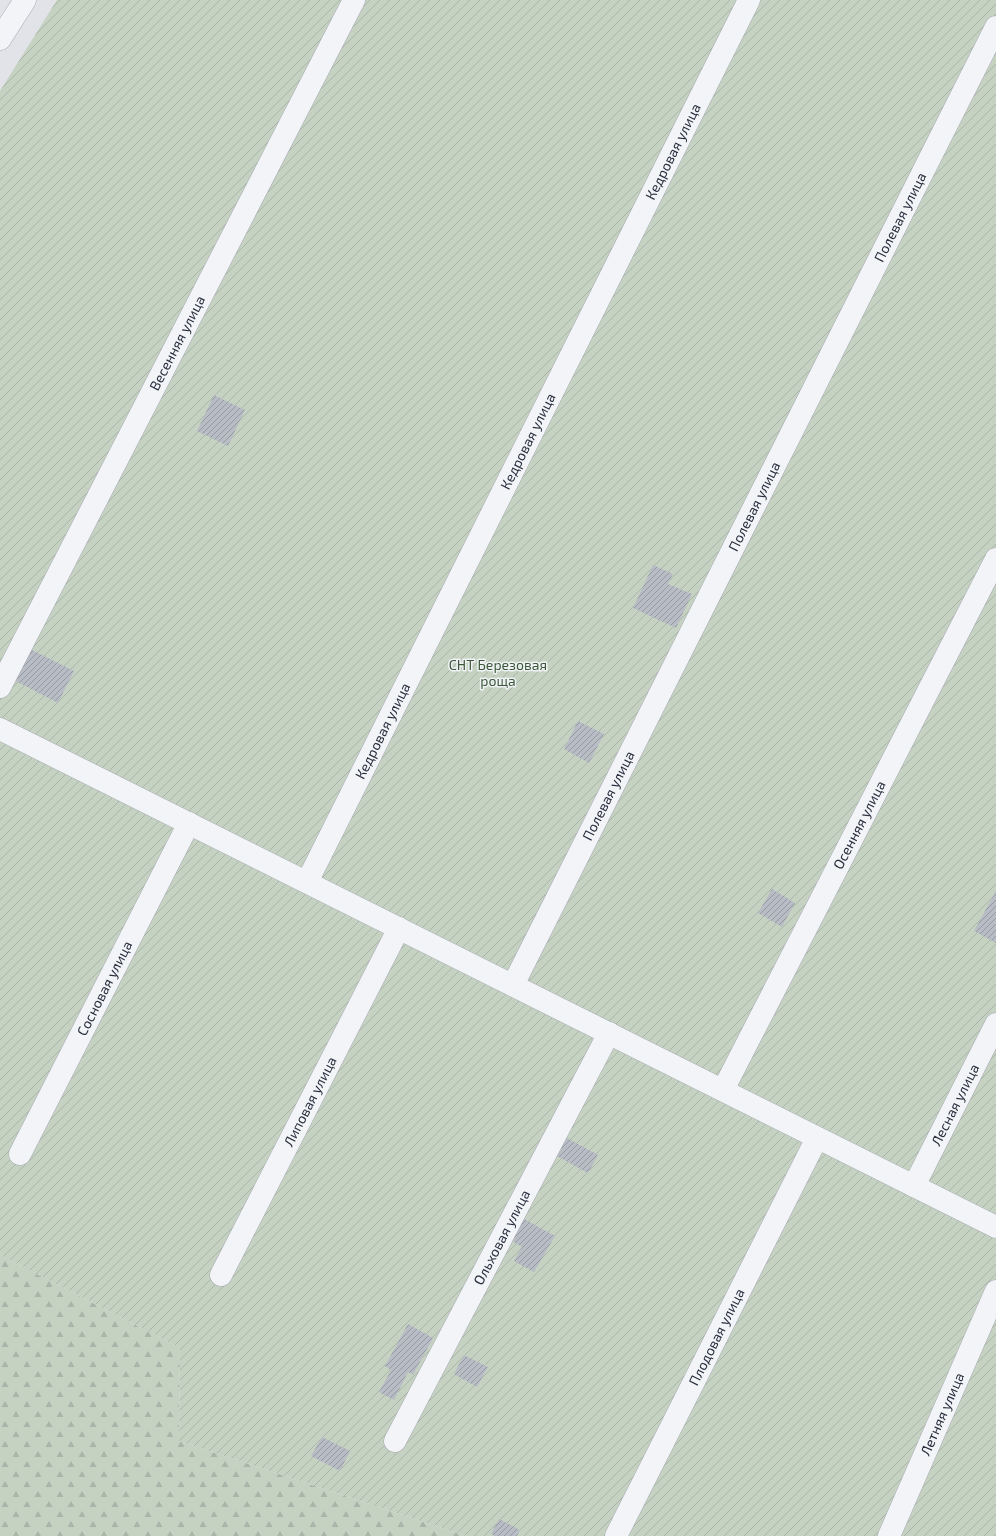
<svg xmlns="http://www.w3.org/2000/svg" width="996" height="1536" font-family="'Exo 2',sans-serif">
	<defs>
		<pattern id="forest-firs" width="22" height="20" patternUnits="userSpaceOnUse"><rect width="22" height="20" fill="#c5d2c2"/><path d="M5 1l3.5 6h-7zM16 11l3.5 6h-7z" fill="#a9b5a8"/></pattern>
		<pattern id="garden-furrows" width="10" height="10" patternUnits="userSpaceOnUse"><rect width="10" height="10" fill="#c5d2c2"/><path d="M-1 1l2-2M0 10L10 0M9 11l2-2" fill="none" stroke="#a9b5a8"/></pattern>
		<pattern id="building-hatch" width="6" height="6" patternUnits="userSpaceOnUse"><rect width="6" height="6" fill="#b8bcc5"/><path d="M-1 1l2-2M0 6l6-6M5 7l2-2" fill="none" stroke="#9699a1"/></pattern>
	</defs>
	<rect width="100%" height="100%" fill="#e1e3e8"/>
	<path fill="url(#forest-firs)" d="M 0,1255 L 180,1348 L 179,1441 L 466,1536 L 0,1536 Z"/>
	<path fill="url(#garden-furrows)" d="M 57,0 L 996,0 L 996,1536 L 466,1536 L 179,1441 L 180,1348 L 0,1255 L 0,91 Z"/>
	<path fill="url(#building-hatch)" d="M 214,395 L 245,410 L 228,446 L 197,431 Z
		M 653,565 L 673,574 L 668,584 L 692,594 L 676,628 L 633,608 Z
		M 30,649 L 74,671 L 58,703 L 14,680 Z
		M 578,721 L 604,734 L 589,763 L 564,749 Z
		M 772,889 L 795,903 L 782,927 L 758,913 Z
		M 996,891 L 996,943 L 974,931 Z
		M 567,1138 L 598,1155 L 588,1173 L 557,1156 Z
		M 524,1219 L 555,1236 L 534,1272 L 514,1261 L 522,1247 L 512,1241 Z
		M 408,1324 L 433,1338 L 413,1375 L 408,1372 L 394,1400 L 379,1392 L 391,1370 L 385,1366 Z
		M 464,1355 L 488,1367 L 477,1387 L 454,1374 Z
		M 322,1437 L 350,1451 L 340,1471 L 311,1456 Z
		M 499,1519 L 520,1530 L 517,1536 L 495,1536 L 491,1534 Z"/>
	<g fill="none" stroke-linecap="round" stroke-linejoin="round">
		<defs>
			<g id="minor">
				<path d="M 0,39 L 25,0"/>
				<path id="s1" d="M 0,687 L 354,0"/>
				<path d="M 0,729 L 996,1227"/>
				<path id="s2" d="M 307,882 L 749,0"/>
				<path id="s3" d="M 513,985 L 996,27"/>
				<path id="s4" d="M 723,1090 L 996,559"/>
				<path id="s5" d="M 20,1154 L 189,823"/>
				<path id="s6" d="M 914,1186 L 996,1024"/>
				<path id="s7" d="M 221,1275 L 399,928"/>
				<path id="s8" d="M 395,1441 L 609,1033"/>
				<path id="s9" d="M 616,1536 L 817,1138"/>
				<path id="s10" d="M 889,1536 L 996,1291"/>
			</g>
		</defs>
		<use href="#minor" stroke="#a6a9b2" stroke-width="23"/>
		<use href="#minor" stroke="#f3f4f7" stroke-width="22"/>
	</g>
	<g text-anchor="middle" stroke-width="3" stroke-linejoin="round" paint-order="stroke">
		<g font-size="14" fill="#2a2f3f" stroke="#f0f2f6">
			<text dy="5" stroke="none"><textPath href="#s2" startOffset="817">Кедровая улица</textPath></text>
			<text dy="5" stroke="none"><textPath href="#s3" startOffset="860">Полевая улица</textPath></text>
			<text dy="5" stroke="none"><textPath href="#s1" startOffset="387">Весенняя улица</textPath></text>
			<text dy="5" stroke="none"><textPath href="#s2" startOffset="493">Кедровая улица</textPath></text>
			<text dy="5" stroke="none"><textPath href="#s3" startOffset="536">Полевая улица</textPath></text>
			<text dy="5" stroke="none"><textPath href="#s2" startOffset="169">Кедровая улица</textPath></text>
			<text dy="5" stroke="none"><textPath href="#s3" startOffset="212">Полевая улица</textPath></text>
			<text dy="5" stroke="none"><textPath href="#s4" startOffset="298">Осенняя улица</textPath></text>
			<text dy="5" stroke="none"><textPath href="#s5" startOffset="186">Сосновая улица</textPath></text>
			<text dy="5" stroke="none"><textPath href="#s7" startOffset="195">Липовая улица</textPath></text>
			<text dy="5" stroke="none"><textPath href="#s6" startOffset="91">Лесная улица</textPath></text>
			<text dy="5" stroke="none"><textPath href="#s8" startOffset="230">Ольховая улица</textPath></text>
			<text dy="5" stroke="none"><textPath href="#s9" startOffset="223">Плодовая улица</textPath></text>
			<text dy="5" stroke="none"><textPath href="#s10" startOffset="133">Летняя улица</textPath></text>
		</g>
		<g font-size="14" fill="#3b5939" stroke="#f0f2f6">
			<text x="498" y="670">СНТ Березовая<tspan x="498" dy="16">роща</tspan></text>
		</g>
	</g>
</svg>
